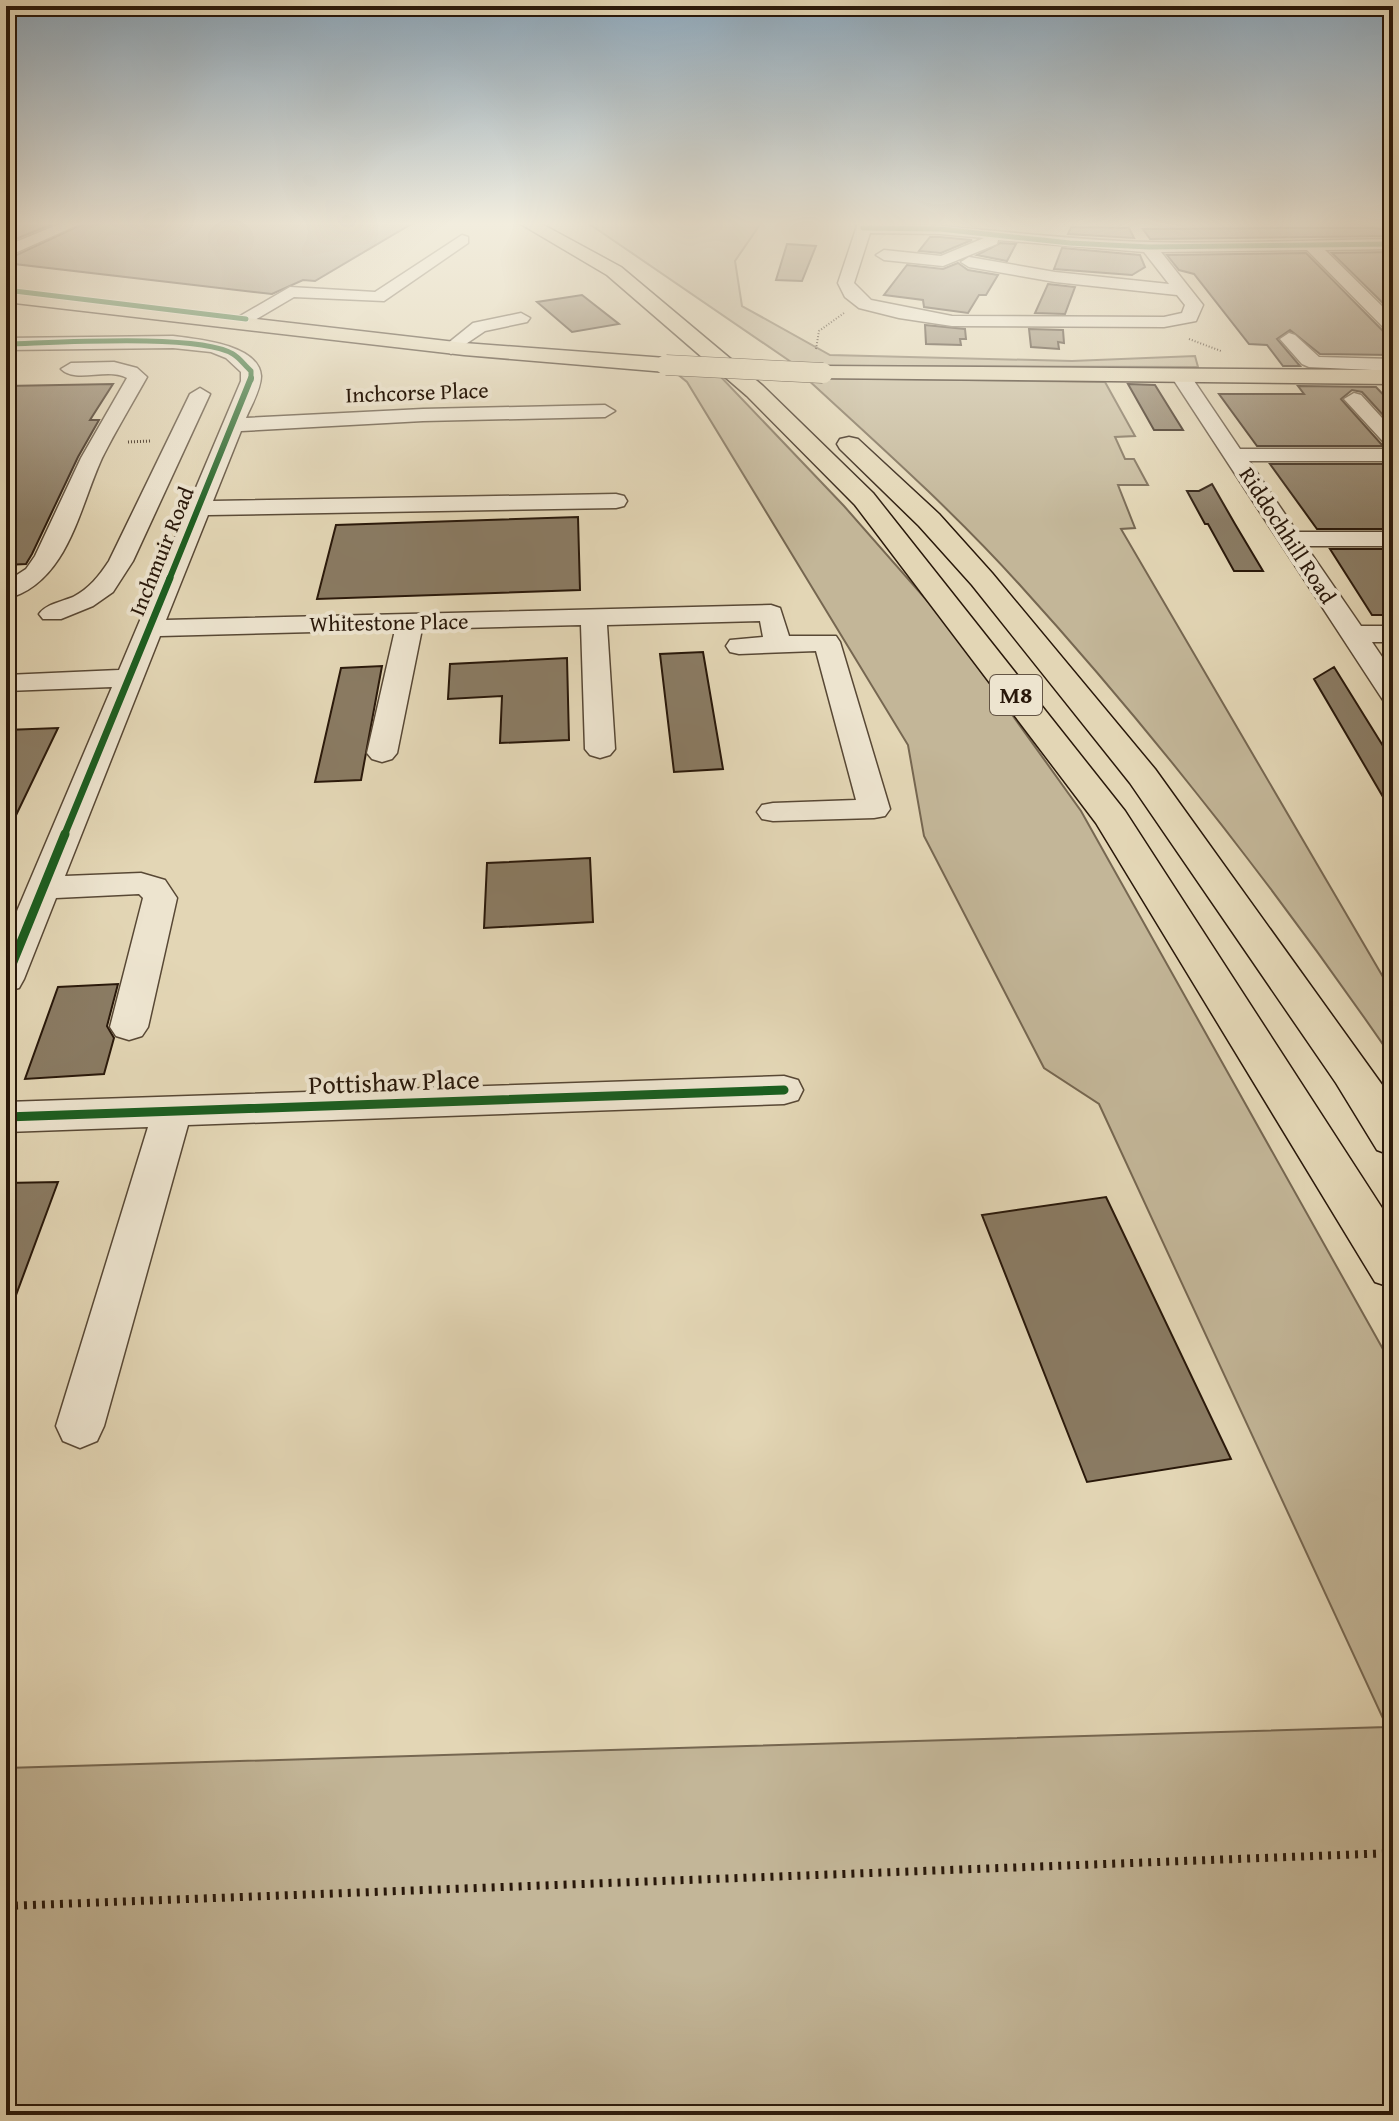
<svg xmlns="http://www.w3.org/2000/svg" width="1399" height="2121" font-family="'Gentium Book Plus',serif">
	<rect width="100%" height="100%" fill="#e3d6b5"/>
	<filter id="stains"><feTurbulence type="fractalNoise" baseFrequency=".0025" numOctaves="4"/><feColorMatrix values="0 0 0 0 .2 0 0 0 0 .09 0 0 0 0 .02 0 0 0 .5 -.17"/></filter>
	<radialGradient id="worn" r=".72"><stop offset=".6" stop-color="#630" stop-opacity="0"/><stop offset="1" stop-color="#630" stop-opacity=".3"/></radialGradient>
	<path fill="#c3b698" stroke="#766751" stroke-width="2" d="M 588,223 L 761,223 L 735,261 L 742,306 L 830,355 L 1072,361 L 1195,356 L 1198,367 L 797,366 Z
		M 676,373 L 720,376 L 844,506 L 945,621 L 1081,811 L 1393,1367 L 1393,2115 L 6,2115 L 6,1768 L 1387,1727 L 1099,1104 L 1044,1068 L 924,836 L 908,745 L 687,382 Z
		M 806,378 L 1105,382 L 1135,436 L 1115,437 L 1125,459 L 1134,459 L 1148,485 L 1118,485 L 1135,528 L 1121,529 L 1393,994 L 1393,1059 C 1279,893 1155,734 1019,584 C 953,511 879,445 806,378 Z"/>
	<path fill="#8a7b63" stroke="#29180a" stroke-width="2" d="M 6,223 L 55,223 L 6,243 Z
		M 85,223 L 413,223 L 315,281 L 303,280 L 272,294 L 6,263 L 6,260 Z
		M 1071,227 L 1129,228 L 1134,238 L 1068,234 Z
		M 1276,228 L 1374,228 L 1393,230 L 1393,236 L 1150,239 L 1143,229 Z
		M 930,237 L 940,237 L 972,240 L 941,253 L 919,251 Z
		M 1000,243 L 1016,244 L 1007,261 L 977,255 Z
		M 787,244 L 816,246 L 802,281 L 776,280 Z
		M 1062,248 L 1140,255 L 1145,267 L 1132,275 L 1054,269 Z
		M 1393,252 L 1393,281 L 1387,281 L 1393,287 L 1393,313 L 1332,253 Z
		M 1306,253 L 1385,333 L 1393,335 L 1393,348 L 1384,348 L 1390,355 L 1320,354 L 1290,330 L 1277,339 L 1300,366 L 1283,366 L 1267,345 L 1249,344 L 1194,274 L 1179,270 L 1167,255 Z
		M 958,263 L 968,270 L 998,275 L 986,295 L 979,295 L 968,313 L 924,307 L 923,300 L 884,295 L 907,265 L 943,269 Z
		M 1048,284 L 1075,287 L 1065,314 L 1035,313 Z
		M 582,295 L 619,324 L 572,332 L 537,302 Z
		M 925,325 L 965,329 L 966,339 L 960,339 L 961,345 L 926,344 Z
		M 1029,329 L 1063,330 L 1064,343 L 1058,342 L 1059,349 L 1031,347 Z
		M 113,384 L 90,420 L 99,420 L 78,457 L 32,554 L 26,564 L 6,565 L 6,386 Z
		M 1128,384 L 1155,385 L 1183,430 L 1154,430 Z
		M 1298,386 L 1376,387 L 1393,405 L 1393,426 L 1362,392 L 1352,390 L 1341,399 L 1383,446 L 1257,446 L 1219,394 L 1304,394 Z
		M 1270,464 L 1393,464 L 1393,529 L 1317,529 Z
		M 1212,484 L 1235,524 L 1263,571 L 1234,571 L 1208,524 L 1205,524 L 1187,491 L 1199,491 Z
		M 578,517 L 580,590 L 317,599 L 336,525 Z
		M 1330,549 L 1393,549 L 1393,615 L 1372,615 Z
		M 703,652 L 723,769 L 674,772 L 660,654 Z
		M 567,658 L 569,740 L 500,743 L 502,696 L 448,699 L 450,664 Z
		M 382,666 L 361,780 L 315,782 L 341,668 Z
		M 1334,667 L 1393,762 L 1393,814 L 1314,679 Z
		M 58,728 L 6,836 L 6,730 Z
		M 590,858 L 593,922 L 484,928 L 487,863 Z
		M 118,984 L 107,1026 L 114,1038 L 104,1074 L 25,1079 L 58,987 Z
		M 58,1182 L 9,1314 L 6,1313 L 6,1183 Z
		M 1106,1197 L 1231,1459 L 1087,1482 L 982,1215 Z"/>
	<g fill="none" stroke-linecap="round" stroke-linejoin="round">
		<defs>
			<path id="minor" d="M 62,223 L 82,223 L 6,257 L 6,246 Z
				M 858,223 C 954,223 1052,240 1149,242 C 1230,244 1312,240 1393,239 L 1393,249 L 1325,250 L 1393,317 L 1393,332 L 1387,331 L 1307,250 L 1161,252 L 1203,305 L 1196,321 L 1164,327 L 952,326 L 899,318 L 859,308 L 845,297 L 838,283 ZM 870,233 L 940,234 L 984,238 L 941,256 L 884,250 L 876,255 L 884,260 L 943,266 L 997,244 L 998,240 L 1144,252 L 1169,284 L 1055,272 L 969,257 L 961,262 L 969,267 L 1055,282 L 1177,295 L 1185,305 L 1182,313 L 1164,317 L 952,316 L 871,300 L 854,283 Z
				M 462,235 L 468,237 L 468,243 L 384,301 L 294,297 L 243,327 L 237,328 L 228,323 L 290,287 L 375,292 Z
				M 521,313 L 530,318 L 527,322 L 485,331 L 451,354 L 442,348 L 473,323 Z
				M 1289,333 L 1295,335 L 1319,357 L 1393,359 L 1393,371 L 1309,367 L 1302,364 L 1280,339 Z
				M 173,336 C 196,339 259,344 261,376 C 261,389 251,406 246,418 L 423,409 L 605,405 L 615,411 L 605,417 L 423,421 L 241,431 L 213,501 L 616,494 L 624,496 L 627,501 L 624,506 L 616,508 L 208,515 L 166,620 L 771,605 L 780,608 L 789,636 L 836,636 L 840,642 L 890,809 L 885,816 L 874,818 L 773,821 L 762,819 L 757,812 L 762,805 L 773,803 L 856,800 L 816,651 L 739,654 L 730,652 L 726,646 L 730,640 L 763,637 L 760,621 L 607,625 L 615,749 L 610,755 L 600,758 L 590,755 L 585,749 L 581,625 L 422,629 L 397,753 L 392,759 L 382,762 L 372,759 L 367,753 L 395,630 L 160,636 L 65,876 L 141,873 L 165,880 L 177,898 L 148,1027 L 142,1036 L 129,1040 L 116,1036 L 110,1027 L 143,898 L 139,894 L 56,898 L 24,979 L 19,988 L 6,991 L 6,937 L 112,687 L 6,691 L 6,675 L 119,670 L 241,381 L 241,372 L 226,358 L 211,352 L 173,348 L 6,350 L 6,338 Z
				M 114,362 L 137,368 L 147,377 C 132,404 116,430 102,458 C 79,508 68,583 6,599 L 6,582 L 26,569 L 35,556 L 81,458 L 127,378 C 107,367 76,384 61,369 L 71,363 Z
				M 1181,370 L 1188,372 L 1240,449 L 1390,449 L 1344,399 L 1354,393 L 1361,395 L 1393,430 L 1393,461 L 1249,461 L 1297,532 L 1393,532 L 1393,546 L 1306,546 L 1361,626 L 1393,626 L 1393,642 L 1372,642 L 1393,673 L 1393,702 L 1383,700 L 1379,694 L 1171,376 Z
				M 200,388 L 210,394 L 133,561 L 113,592 L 93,606 L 61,619 L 43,619 L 39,614 C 46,604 61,602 73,597 C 90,588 99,576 109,561 L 190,394 Z
				M 784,1076 L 798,1080 L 803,1090 L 798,1100 L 784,1104 L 188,1125 L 104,1426 L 97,1441 L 80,1448 L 63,1441 L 56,1426 L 148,1127 L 6,1132 L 6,1102 Z"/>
			<path id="major" d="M 6,290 L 464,343 L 666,358 L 677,365 L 666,372 L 464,355 L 6,302 Z
				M 823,366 L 1393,370 L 1393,384 L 815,378 L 812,373 L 815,368 Z"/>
			<path id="highway" d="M 519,223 L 540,223 L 621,267 L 763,386 L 873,493 L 1125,811 L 1393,1225 L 1393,1288 L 1375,1282 L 1096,823 L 855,505 L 747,396 L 607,275 Z
				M 849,437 L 858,439 L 939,514 L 992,573 L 1155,769 L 1393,1100 L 1393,1156 L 1377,1150 L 1336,1083 L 1130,783 L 972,585 L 919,526 L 840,449 L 837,444 L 840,439 Z"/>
		</defs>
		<use href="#minor" stroke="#584835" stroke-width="3"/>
		<use href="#major" stroke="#29180a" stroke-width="3"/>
		<use href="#highway" stroke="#29180a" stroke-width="3"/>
		<path stroke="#29180a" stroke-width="2" stroke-dasharray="1 2" stroke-linecap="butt" d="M 1189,339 L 1221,351
			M 816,349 L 819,331 L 844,313"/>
		<path stroke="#29180a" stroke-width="3" stroke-dasharray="1 2" stroke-linecap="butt" d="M 128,442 L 150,441"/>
		<path stroke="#29180a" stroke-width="8" stroke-dasharray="3 6" stroke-linecap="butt" d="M 6,1906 L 1393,1853"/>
		<use href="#minor" fill="#ede4cf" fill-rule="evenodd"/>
		<use href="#major" fill="#e3d6b5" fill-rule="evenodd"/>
		<use href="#highway" fill="#e3d6b5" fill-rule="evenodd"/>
		<defs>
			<path id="major-bridge" d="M 666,365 L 823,373"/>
		</defs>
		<use href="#major-bridge" stroke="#29180a" stroke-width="21" stroke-linecap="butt"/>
		<use href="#major-bridge" stroke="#e3d6b5" stroke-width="20"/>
		<defs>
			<path id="cycleway-far3" d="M 863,228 L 940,229 L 1070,243 L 1149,247 L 1393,244
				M 6,290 L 246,319
				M 6,344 C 52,343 199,333 233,354 C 240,358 245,366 251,371 L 251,380"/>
			<path id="cycleway-far2" d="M 169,580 L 251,378"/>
			<path id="cycleway-far1" d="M 64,836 L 170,578"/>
			<path id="cycleway" d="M 6,979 L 65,834
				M 6,1117 L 784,1090"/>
		</defs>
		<use href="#cycleway-far3" stroke="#ede4cf" stroke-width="7"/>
		<use href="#cycleway-far2" stroke="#ede4cf" stroke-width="9"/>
		<use href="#cycleway-far1" stroke="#ede4cf" stroke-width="11"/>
		<use href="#cycleway" stroke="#ede4cf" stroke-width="14"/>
		<use href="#cycleway-far3" stroke="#1b5e20" stroke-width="5"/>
		<use href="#cycleway-far2" stroke="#1b5e20" stroke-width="6"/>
		<use href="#cycleway-far1" stroke="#1b5e20" stroke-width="7"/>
		<use href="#cycleway" stroke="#1b5e20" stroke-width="9"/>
	</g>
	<linearGradient id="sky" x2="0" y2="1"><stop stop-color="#8da8bc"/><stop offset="0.43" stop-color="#f2edde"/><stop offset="1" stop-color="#f2edde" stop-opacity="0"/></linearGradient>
	<rect width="1399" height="520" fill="url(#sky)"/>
	<g text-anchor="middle" stroke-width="8" stroke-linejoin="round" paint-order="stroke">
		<g font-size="22" fill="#29180a" stroke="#ede4cf">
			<text transform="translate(417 392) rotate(-2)" y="8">Inchcorse Place</text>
			<text transform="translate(1288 535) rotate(57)" y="8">Riddochhill Road</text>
			<text transform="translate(161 551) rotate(-68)" y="8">Inchmuir Road</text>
			<text transform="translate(389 622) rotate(-1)" y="8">Whitestone Place</text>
		</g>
		<rect fill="#ede4cf" stroke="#645545" stroke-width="2" x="990" y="675" width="52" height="40" rx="6"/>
		<g font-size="24" font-weight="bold" fill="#29180a">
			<text x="1016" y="703">M8</text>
		</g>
		<g font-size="26" fill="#29180a" stroke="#ede4cf">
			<text transform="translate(394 1082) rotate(-2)" y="9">Pottishaw Place</text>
		</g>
	</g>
	<rect width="1399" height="2121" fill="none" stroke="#e3d6b5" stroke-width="32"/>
	<rect x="8" y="8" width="1383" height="2105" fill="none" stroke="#29180a" stroke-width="4"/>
	<rect x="16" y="16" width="1367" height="2089" fill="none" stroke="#29180a" stroke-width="2"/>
	<rect width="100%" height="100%" filter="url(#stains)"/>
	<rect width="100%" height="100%" fill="url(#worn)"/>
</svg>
